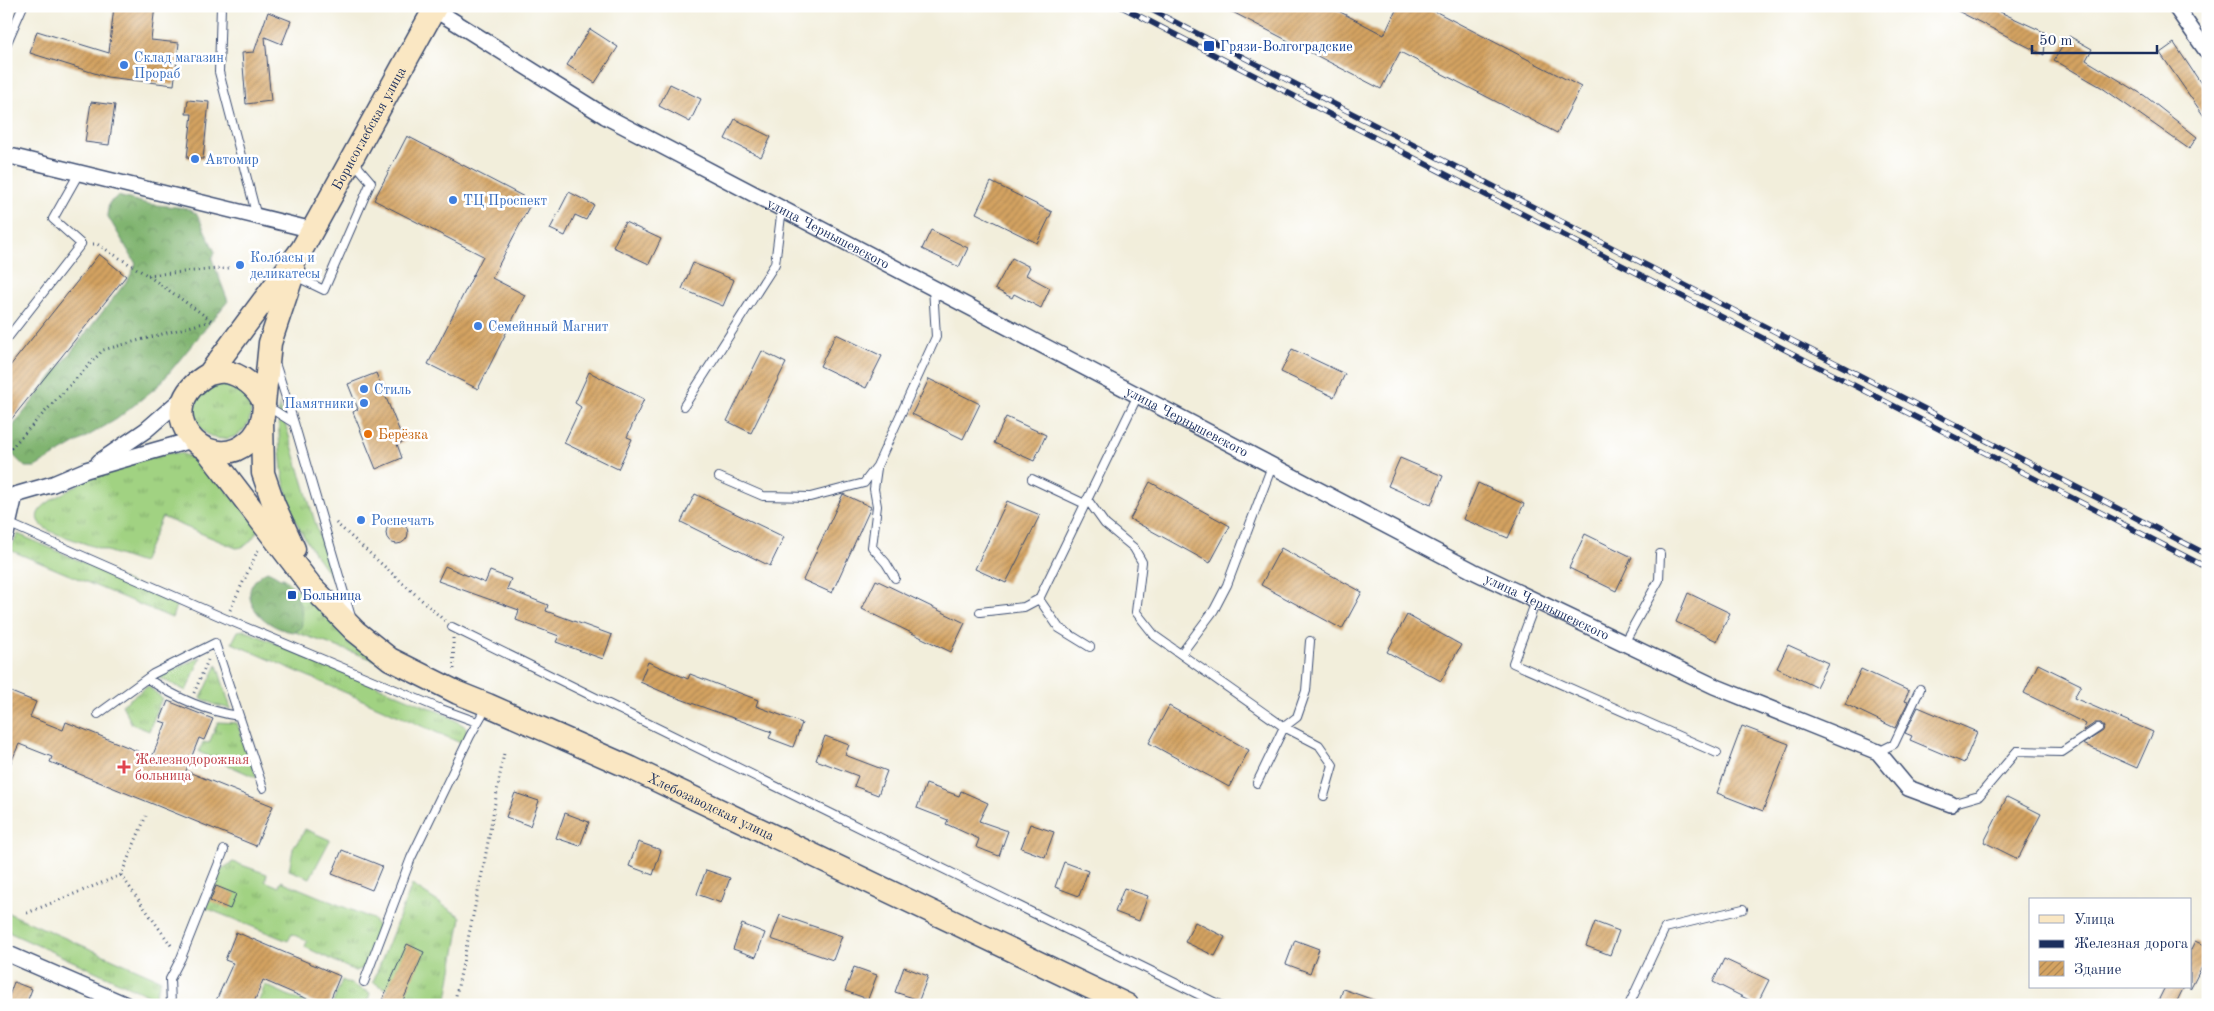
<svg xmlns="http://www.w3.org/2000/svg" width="2214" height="1011" font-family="'Old Standard TT',serif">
	<defs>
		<pattern id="grass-tufts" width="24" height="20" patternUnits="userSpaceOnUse" patternTransform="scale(1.25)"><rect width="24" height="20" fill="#a1d282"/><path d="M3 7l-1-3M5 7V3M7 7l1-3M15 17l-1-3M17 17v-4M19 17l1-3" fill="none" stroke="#82ab6e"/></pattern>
		<pattern id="forest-crowns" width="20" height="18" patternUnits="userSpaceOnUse" patternTransform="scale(1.25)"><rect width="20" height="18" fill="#80b470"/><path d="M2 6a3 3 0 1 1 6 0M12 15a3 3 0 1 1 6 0" fill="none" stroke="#68935f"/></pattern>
		<pattern id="building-hatch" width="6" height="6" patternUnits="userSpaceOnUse" patternTransform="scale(1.25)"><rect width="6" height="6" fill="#d4a361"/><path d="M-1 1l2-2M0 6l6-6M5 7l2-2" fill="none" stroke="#ab8553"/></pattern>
	</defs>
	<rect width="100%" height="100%" fill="#fff"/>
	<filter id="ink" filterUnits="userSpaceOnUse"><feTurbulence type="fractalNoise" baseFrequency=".02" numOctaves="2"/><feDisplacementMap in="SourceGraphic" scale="10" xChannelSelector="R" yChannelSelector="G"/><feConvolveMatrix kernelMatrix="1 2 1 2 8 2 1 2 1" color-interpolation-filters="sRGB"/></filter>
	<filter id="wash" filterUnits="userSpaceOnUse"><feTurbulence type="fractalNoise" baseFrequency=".0096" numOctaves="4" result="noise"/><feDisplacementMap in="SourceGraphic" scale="20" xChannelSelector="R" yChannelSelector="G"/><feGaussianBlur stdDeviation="1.12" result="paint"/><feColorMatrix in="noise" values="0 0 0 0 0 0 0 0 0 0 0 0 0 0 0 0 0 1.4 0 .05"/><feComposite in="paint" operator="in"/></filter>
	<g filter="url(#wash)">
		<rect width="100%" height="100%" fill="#f2eedb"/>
		<path fill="url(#grass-tufts)" stroke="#5e8070" d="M195 411a28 28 0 1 1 56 0a28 28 0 1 1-56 0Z
			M 279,403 L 319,535 L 341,590 C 323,564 301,539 291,509 C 280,476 278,437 279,403 Z
			M 156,453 L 180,453 L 201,460 L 259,528 C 253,538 248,548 236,548 L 162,517 L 142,563 L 54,533 C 14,515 56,498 76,486 C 82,482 87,475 94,472 C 107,464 140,458 156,453 Z
			M 18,534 L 177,603 L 172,618 L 10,550 Z
			M 282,577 L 383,663 L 295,632 L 301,628 Z
			M 244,630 L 447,715 L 466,727 L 467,734 L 463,744 L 232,643 L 238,631 Z
			M 201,657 L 186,691 L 158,677 Z
			M 217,665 L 231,709 L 215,705 L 201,698 Z
			M 148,686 L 162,698 L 149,731 L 132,724 L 122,705 Z
			M 218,722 L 237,723 L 257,778 L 199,752 L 203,742 L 209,743 Z
			M 305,829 L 330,840 L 310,878 L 289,870 L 294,844 L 298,843 Z
			M 233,862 L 267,874 L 265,881 L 279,887 L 281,881 L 373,919 L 379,929 L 364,968 L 355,971 L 305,947 L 307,941 L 292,934 L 288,941 L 206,908 L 220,870 Z
			M 412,885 L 461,917 L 446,1005 L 417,1005 L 373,982 Z
			M 6,912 L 161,980 L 154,998 L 6,931 Z
			M 342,980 L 370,993 L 367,1005 L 332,1005 Z
			M 265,985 L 310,1005 L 262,1005 L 258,1003 Z"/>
		<path fill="url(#forest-crowns)" stroke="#4e7267" d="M 118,196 L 148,204 L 186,208 L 197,214 L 215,252 L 212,259 L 228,301 L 159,385 L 117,419 L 35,467 L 25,467 L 6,448 L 6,435 L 129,278 L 136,264 L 107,215 L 109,203 Z
			M 267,571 C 291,581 306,602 301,628 L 295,632 C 263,630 228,592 267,571 Z"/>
		<g id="blocks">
			<path fill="url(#building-hatch)" d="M 114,6 L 155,6 L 151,40 L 179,43 L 174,85 L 107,77 L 30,53 L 37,31 L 109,53 Z
				M 1221,6 L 1329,6 L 1384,35 L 1398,6 L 1425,6 L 1581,87 L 1557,133 L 1400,52 L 1381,89 Z
				M 1948,6 L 1987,6 L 2046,33 L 2044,55 Z
				M 268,12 L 291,21 L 282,44 L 265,37 L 271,101 L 246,104 L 242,53 L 254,52 Z
				M 590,29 L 618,47 L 595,83 L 567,65 Z
				M 2069,36 L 2092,49 L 2086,60 L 2145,96 L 2197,137 L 2189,149 L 2101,87 L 2054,60 Z
				M 2174,43 L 2208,94 L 2208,122 L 2160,53 Z
				M 670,84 L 701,99 L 690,122 L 659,106 Z
				M 188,100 L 209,102 L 203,159 L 187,158 L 192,114 L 186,114 Z
				M 91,102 L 115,105 L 109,145 L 85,142 Z
				M 735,119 L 771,137 L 761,157 L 725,139 Z
				M 407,136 L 532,201 L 492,278 L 525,295 L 478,389 L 428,364 L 483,256 L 374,200 Z
				M 991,182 L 1052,212 L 1037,243 L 976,213 Z
				M 569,192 L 594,205 L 586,220 L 575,215 L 565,236 L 550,229 Z
				M 625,222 L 661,239 L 649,264 L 613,247 Z
				M 931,230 L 968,248 L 959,267 L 922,249 Z
				M 99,254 L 126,276 L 6,426 L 6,371 Z
				M 1012,258 L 1030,267 L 1026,275 L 1050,288 L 1041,308 L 1014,294 L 1012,298 L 995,289 Z
				M 693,263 L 734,280 L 723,306 L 682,289 Z
				M 836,334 L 882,356 L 866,388 L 820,366 Z
				M 1292,349 L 1345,374 L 1334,397 L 1281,372 Z
				M 762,351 L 786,363 L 751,433 L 727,421 Z
				M 589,372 L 644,399 L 627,437 L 632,439 L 618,469 L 564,443 L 581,407 L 575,403 Z
				M 376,373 L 404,442 L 397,444 L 402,458 L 376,469 L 353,412 L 358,409 L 348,384 Z
				M 929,379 L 980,404 L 963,439 L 912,414 Z
				M 1006,417 L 1046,435 L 1034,461 L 994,443 Z
				M 1400,458 L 1443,476 L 1431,505 L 1388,486 Z
				M 1150,482 L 1230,526 L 1210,563 L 1130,519 Z
				M 1478,483 L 1524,504 L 1508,538 L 1463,519 Z
				M 695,494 L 784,537 L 770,566 L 681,522 Z
				M 843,494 L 871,507 L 832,593 L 803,580 Z
				M 1007,501 L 1040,515 L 1006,583 L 975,569 Z
				M386 533a11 11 0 1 1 22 0a11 11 0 1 1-22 0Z
				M 1585,534 L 1632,557 L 1616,591 L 1569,568 Z
				M 1281,548 L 1362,592 L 1342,629 L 1261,585 Z
				M 445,566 L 485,583 L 490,571 L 511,579 L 507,589 L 548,605 L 546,611 L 612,635 L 603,659 L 556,642 L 559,636 L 516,620 L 519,610 L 438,581 Z
				M 876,580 L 965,623 L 951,652 L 862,609 Z
				M 1688,593 L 1730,613 L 1717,641 L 1676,622 Z
				M 1407,615 L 1461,645 L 1441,681 L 1387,652 Z
				M 1788,645 L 1828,663 L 1816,687 L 1777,668 Z
				M 648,662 L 688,679 L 690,674 L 758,700 L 756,706 L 802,723 L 793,747 L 769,738 L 772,732 L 672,696 L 640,682 Z
				M 2038,664 L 2081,685 L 2074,698 L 2153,732 L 2137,768 L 2083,744 L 2103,731 L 2104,727 L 2101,723 L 2095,723 L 2083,731 L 2086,724 L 2024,693 Z
				M 1861,669 L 1909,691 L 1904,701 L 1908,702 L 1895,728 L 1845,704 Z
				M 6,690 L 36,702 L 30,717 L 63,730 L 66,722 L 152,757 L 166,723 L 160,721 L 168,701 L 213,719 L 204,740 L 199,738 L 186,771 L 273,806 L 256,846 L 50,762 L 52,757 L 19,744 L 6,774 Z
				M 1169,706 L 1249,750 L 1229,787 L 1149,743 Z
				M 1918,707 L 1977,732 L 1964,763 L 1910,740 L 1912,736 L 1905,733 Z
				M 1742,726 L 1789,744 L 1763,811 L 1717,793 Z
				M 825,736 L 849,745 L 845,755 L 887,771 L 878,795 L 854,786 L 858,776 L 816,760 Z
				M 926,784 L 959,796 L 961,791 L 988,803 L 979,821 L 1008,831 L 999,856 L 976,847 L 979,839 L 946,824 L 948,820 L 917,808 Z
				M 515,793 L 539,801 L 530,826 L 506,817 Z
				M 2007,797 L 2041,814 L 2018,859 L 1984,842 Z
				M 565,813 L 589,822 L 580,846 L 556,838 Z
				M 1030,824 L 1054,832 L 1045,857 L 1021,848 Z
				M 638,842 L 661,850 L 653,875 L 629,866 Z
				M 342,850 L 382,866 L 372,890 L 332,874 Z
				M 1064,862 L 1088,871 L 1079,896 L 1055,887 Z
				M 706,870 L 730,878 L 721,903 L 697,894 Z
				M 216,886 L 236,894 L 230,909 L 210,901 Z
				M 1124,888 L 1148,896 L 1139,921 L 1115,912 Z
				M 780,915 L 842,936 L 833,960 L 771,939 Z
				M 1195,922 L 1225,937 L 1215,956 L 1185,942 Z
				M 1595,922 L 1619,931 L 1610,955 L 1586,946 Z
				M 742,924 L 765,933 L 756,957 L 733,949 Z
				M 236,932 L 340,976 L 328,1005 L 321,1005 L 263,980 L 253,1005 L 214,1005 L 233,963 L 225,960 Z
				M 1295,940 L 1319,949 L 1310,973 L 1286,964 Z
				M 2195,941 L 2208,947 L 2208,955 L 2190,990 L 2190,951 Z
				M 407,944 L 424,952 L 401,1005 L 380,1005 Z
				M 1724,959 L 1769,980 L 1757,1004 L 1713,982 Z
				M 854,967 L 877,975 L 868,999 L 845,991 Z
				M 904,967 L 928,976 L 919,1000 L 895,992 Z
				M 14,982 L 32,989 L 26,1005 L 17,1005 L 7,1001 Z
				M 2165,987 L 2184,987 L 2175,1005 L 2156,1005 Z
				M 1343,989 L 1382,1003 L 1382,1005 L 1338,1005 Z"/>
		</g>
	</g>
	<g filter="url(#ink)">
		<use href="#blocks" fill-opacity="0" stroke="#3b4c71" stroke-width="1"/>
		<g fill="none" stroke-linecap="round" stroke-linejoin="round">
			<defs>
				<path id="lane" d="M 221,6 L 219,72 L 257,217
					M 6,45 L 23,6
					M 295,276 L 324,290 L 371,182 L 359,168 L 356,161
					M 6,340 L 81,244 L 53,219 L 79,173
					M 276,366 L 294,423
					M 267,406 L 294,423 L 351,617
					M 684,406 L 775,264 L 782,208
					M 877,468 L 874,489 L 877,506 L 872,547 L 886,563 L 895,578
					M 719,477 L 763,496 L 810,497 L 864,483 L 877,466 L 936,337 L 933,287
					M 1032,479 L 1085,504
					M 1087,499 L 1105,524 L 1134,548 L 1142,562 L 1136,612 L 1155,636 L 1284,727 L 1319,745 L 1333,765 L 1324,796
					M 10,524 L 226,619 L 441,709 L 477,722
					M 1039,599 L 1059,628 L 1090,647
					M 1536,601 L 1513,663 L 1717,753
					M 980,612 L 1024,607 L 1039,599 L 1138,395
					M 452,627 L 1220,1005
					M 1624,643 L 1659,580 L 1660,554
					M 1181,654 L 1214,610 L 1227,585 L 1272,466
					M 148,679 C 176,698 205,711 239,716
					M 98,714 L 153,674 L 215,643 L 263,788
					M 1878,752 L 1894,744 L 1920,689
					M 1257,783 L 1284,727 L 1297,717 L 1306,691 L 1310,641
					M 1951,804 L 1979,796 L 2017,751 L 2062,752 L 2098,728
					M 364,982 L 411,858 L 470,736 L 487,706
					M 171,1005 L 170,979 L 181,958 L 224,850
					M 1629,1005 L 1665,928 L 1743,909"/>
				<g id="street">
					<path d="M 2175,6 L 2208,53"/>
					<path id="s1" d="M 434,9 L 605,116 L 1473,571 L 1714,686 L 1878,752 L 1908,788 L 1951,804"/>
					<path d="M 6,155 L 313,230"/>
					<path d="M 99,462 L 146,430 L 185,396"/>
					<path d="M 15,495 L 53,484 L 86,470 L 192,440"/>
					<path d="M 6,534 L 15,495"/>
					<path d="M 6,953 L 126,1005"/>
				</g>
				<g id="secondary">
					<path id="s2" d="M 209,374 C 214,373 220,371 225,372 C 239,373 261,389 264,405 C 264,408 263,413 263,416 C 262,425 255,437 248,442 C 207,478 145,410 209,374 L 302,249 L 436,6"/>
					<path d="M 264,404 L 270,343 L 294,271"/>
					<path d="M 262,420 L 263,473 L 274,505 L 294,549"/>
					<path id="s3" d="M 206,449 L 311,586 L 355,631 L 390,659 L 458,693 L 488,705 L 631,768 L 1127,1005"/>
				</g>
			</defs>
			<use href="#lane" stroke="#3b4c71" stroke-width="10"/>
			<use href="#street" stroke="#3b4c71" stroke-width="18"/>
			<use href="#secondary" stroke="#3b4c71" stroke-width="25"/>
			<path stroke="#3b4c71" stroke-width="3" stroke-dasharray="1 4" stroke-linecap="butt" d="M 93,244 L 97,244 L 147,275 L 211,320
				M 148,275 L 229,268
				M 6,449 L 11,448 L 103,350 L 211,321
				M 336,523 L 445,621
				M 230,610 L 259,548
				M 453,638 L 454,670
				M 194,693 L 208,660
				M 121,875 L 173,948
				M 27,913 L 121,875 L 146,816
				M 454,1005 L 484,864 L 504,753"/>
			<use href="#lane" stroke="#fff" stroke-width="8"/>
			<use href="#street" stroke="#fff" stroke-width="15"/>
			<use href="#secondary" stroke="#fae7c3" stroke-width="22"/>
			<defs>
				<path id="rail" d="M 1120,6 L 2208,568
					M 1144,6 L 2208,555"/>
			</defs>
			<use href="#rail" stroke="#1b2f5e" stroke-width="5.5"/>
			<use href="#rail" stroke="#fff" stroke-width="4" stroke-dasharray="11" stroke-linecap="butt"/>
		</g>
	</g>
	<g fill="#1a4fb4" stroke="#fff" stroke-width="2">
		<rect x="1203" y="40" width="12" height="12" rx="2.5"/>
		<rect x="287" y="590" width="10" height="10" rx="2.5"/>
	</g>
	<g fill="#3f7fe0" stroke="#fff" stroke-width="2">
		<circle cx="124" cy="65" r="5"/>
		<circle cx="195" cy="159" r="5"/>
		<circle cx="453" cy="200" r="5"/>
		<circle cx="240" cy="265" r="5"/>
		<circle cx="478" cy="326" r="5"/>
		<circle cx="364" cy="389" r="5"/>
		<circle cx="364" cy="403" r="5"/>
		<circle cx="361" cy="520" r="5"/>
	</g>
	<circle fill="#e8710a" stroke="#fff" stroke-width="2" cx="368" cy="434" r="5"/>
	<path fill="#e0444e" stroke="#fff" stroke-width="2" d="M121.5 759.5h5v5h5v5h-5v5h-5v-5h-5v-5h5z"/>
	<g text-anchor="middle" stroke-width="5" stroke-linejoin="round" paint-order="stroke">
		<g font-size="14" fill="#164399" stroke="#fff" text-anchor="start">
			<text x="1220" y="51">Грязи-Волгоградские</text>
			<text x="302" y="600">Больница</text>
		</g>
		<g font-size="14" fill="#366cbe" stroke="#fff" text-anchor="start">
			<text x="134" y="62">Склад магазин<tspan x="134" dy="16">Прораб</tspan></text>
			<text x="205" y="164">Автомир</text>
			<text x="463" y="205">ТЦ Проспект</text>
			<text x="250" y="262">Колбасы и<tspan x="250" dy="16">деликатесы</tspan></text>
			<text x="488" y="331">Семейнный Магнит</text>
			<text x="374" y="394">Стиль</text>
			<text x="354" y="408" text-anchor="end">Памятники</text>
			<text x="371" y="525">Роспечать</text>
		</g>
		<g font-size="14" fill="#1b2f5e" stroke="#fff">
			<text dy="5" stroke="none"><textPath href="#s2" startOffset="546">Борисоглебская улица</textPath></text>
			<text dy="5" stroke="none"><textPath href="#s1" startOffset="454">улица Чернышевского</textPath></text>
			<text dy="5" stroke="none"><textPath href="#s1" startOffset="859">улица Чернышевского</textPath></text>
			<text dy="5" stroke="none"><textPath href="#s1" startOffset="1264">улица Чернышевского</textPath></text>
			<text dy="5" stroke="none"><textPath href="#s3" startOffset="634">Хлебозаводская улица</textPath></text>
		</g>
		<g font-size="14" fill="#c56008" stroke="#fff" text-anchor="start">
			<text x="378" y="439">Берёзка</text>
		</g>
		<g font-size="14" fill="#be3a42" stroke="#fff" text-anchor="start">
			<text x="135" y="764">Железнодорожная<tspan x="135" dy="16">больница</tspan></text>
		</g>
	</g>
	<rect width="2214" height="1011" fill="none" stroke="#fff" stroke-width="25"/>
	<rect x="2029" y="898" width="162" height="90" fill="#ffffff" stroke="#a4acbf"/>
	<rect x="2039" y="915" width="25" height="8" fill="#fae7c3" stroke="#a4acbf"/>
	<text x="2074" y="924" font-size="15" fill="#1b2f5e">Улица</text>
	<rect x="2039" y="940" width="25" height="8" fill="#1b2f5e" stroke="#a4acbf"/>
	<text x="2074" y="948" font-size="15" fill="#1b2f5e">Железная дорога</text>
	<rect x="2039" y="961" width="25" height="15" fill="url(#building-hatch)" stroke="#a4acbf"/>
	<text x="2074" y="974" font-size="15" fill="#1b2f5e">Здание</text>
	<path d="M2032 45v8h125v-8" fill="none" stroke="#1b2f5e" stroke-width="2.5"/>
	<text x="2039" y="45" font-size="15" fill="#1b2f5e" stroke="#ffffff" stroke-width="4" paint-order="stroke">50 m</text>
</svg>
